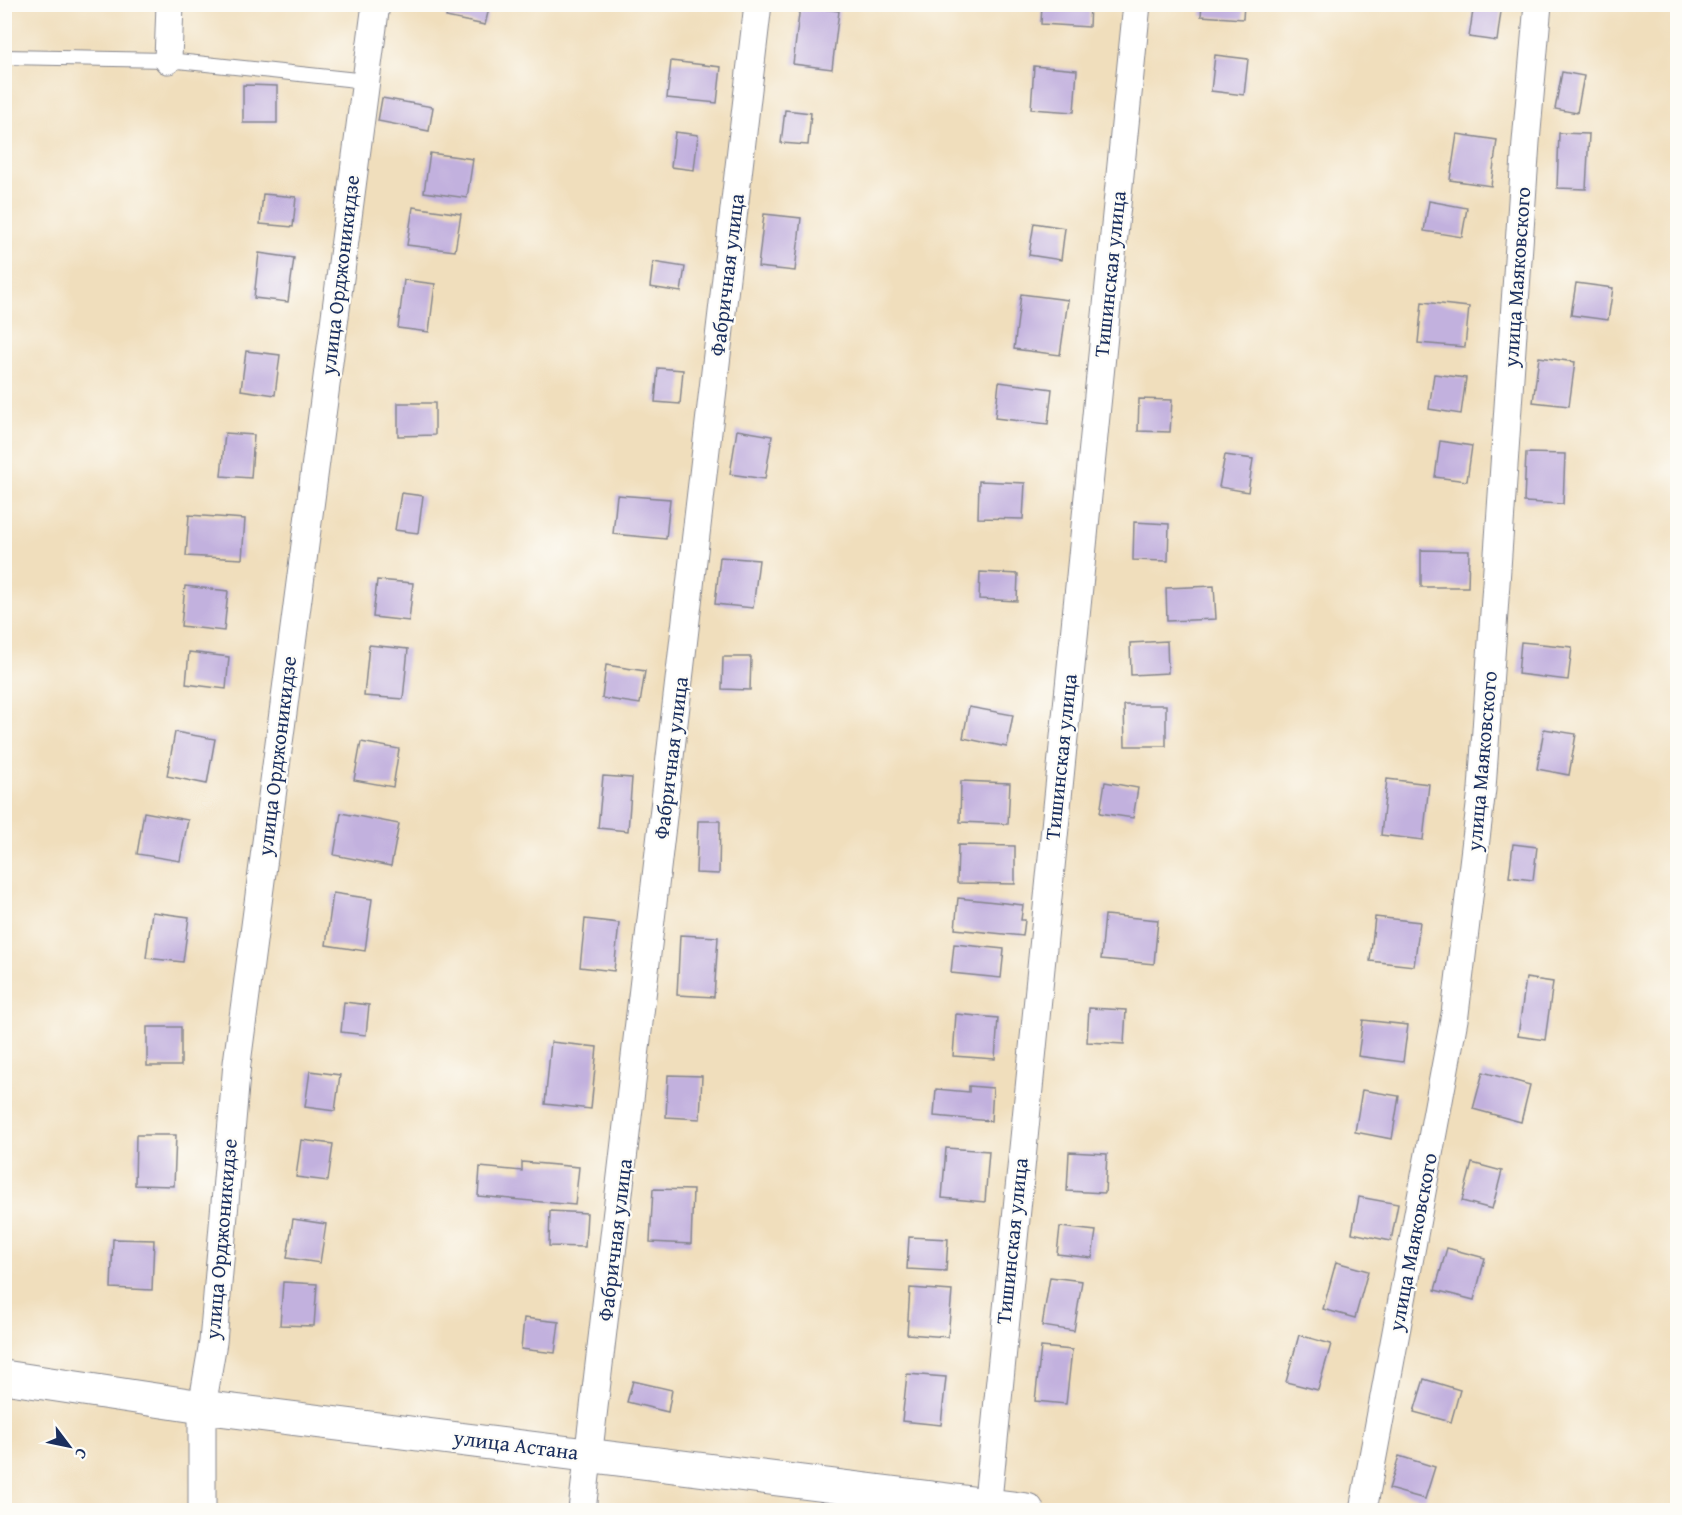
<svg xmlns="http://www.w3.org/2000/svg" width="1682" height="1515" font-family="'Gentium Book Plus',serif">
	<rect width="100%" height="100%" fill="#fdfcf7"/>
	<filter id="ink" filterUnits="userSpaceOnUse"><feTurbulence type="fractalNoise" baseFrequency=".0167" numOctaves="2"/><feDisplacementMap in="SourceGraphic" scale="12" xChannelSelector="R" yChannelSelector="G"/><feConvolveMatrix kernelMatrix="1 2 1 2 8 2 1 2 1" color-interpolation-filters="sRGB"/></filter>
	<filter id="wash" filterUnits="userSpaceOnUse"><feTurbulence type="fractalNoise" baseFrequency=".008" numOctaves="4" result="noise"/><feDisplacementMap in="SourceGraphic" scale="24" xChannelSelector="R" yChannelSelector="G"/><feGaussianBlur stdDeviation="1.35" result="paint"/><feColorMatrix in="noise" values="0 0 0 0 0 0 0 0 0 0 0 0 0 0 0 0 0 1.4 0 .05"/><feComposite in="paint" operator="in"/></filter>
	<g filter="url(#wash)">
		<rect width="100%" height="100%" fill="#f0debc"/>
		<g id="blocks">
			<path fill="#c2b1de" d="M 449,4 L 490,4 L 485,25 L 446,17 Z
				M 1042,4 L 1090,4 L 1089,27 L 1041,24 Z
				M 1202,4 L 1244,4 L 1243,19 L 1201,16 Z
				M 1474,4 L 1502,4 L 1497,41 L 1469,37 Z
				M 800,6 L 839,11 L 832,69 L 793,64 Z
				M 1215,55 L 1248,59 L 1244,95 L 1211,91 Z
				M 671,61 L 721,67 L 717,103 L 667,98 Z
				M 1034,66 L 1077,70 L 1074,112 L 1031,109 Z
				M 1562,72 L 1584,76 L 1577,113 L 1555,109 Z
				M 243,85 L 277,86 L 277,123 L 243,123 Z
				M 382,98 L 433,107 L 429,131 L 378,121 Z
				M 785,110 L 811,113 L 808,145 L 781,143 Z
				M 675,132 L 698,135 L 694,170 L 671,167 Z
				M 1559,133 L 1589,134 L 1586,189 L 1557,188 Z
				M 1457,134 L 1497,140 L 1491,186 L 1450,180 Z
				M 430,153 L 473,159 L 467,198 L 424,192 Z
				M 263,194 L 296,197 L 293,227 L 260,224 Z
				M 1429,201 L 1467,208 L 1462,237 L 1424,231 Z
				M 413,207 L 461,214 L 455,251 L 407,245 Z
				M 764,214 L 801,218 L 795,271 L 758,267 Z
				M 1034,223 L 1065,228 L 1061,260 L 1029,255 Z
				M 259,253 L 294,258 L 288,302 L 254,298 Z
				M 653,262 L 685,267 L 681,292 L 650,287 Z
				M 404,280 L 435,284 L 429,332 L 398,328 Z
				M 1576,283 L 1613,288 L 1608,320 L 1571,315 Z
				M 1021,294 L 1068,300 L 1060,355 L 1014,349 Z
				M 1422,302 L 1469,307 L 1465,347 L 1418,343 Z
				M 246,351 L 280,355 L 275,395 L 241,390 Z
				M 1539,357 L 1575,362 L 1569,406 L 1533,402 Z
				M 658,368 L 683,370 L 680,404 L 655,402 Z
				M 1434,374 L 1466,378 L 1461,414 L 1429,409 Z
				M 999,382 L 1052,389 L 1048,424 L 995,418 Z
				M 1139,399 L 1172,400 L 1170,432 L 1138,431 Z
				M 398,403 L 435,403 L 435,435 L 398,436 Z
				M 737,430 L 772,436 L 765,479 L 730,474 Z
				M 225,433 L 254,435 L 251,478 L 221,476 Z
				M 1440,441 L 1472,446 L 1467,481 L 1435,477 Z
				M 1526,453 L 1565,454 L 1563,504 L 1524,502 Z
				M 1225,455 L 1253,459 L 1248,492 L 1219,487 Z
				M 979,481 L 1025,483 L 1023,519 L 978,518 Z
				M 401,493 L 423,496 L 418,533 L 395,530 Z
				M 617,495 L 670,499 L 666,539 L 613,534 Z
				M 189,515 L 245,519 L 242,559 L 186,556 Z
				M 1134,522 L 1169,524 L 1168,561 L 1133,560 Z
				M 1421,550 L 1469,551 L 1468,587 L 1421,587 Z
				M 720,557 L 759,560 L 753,608 L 715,604 Z
				M 980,572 L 1018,574 L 1017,601 L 979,599 Z
				M 377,580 L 413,583 L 409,621 L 373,617 Z
				M 185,586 L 228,591 L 224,631 L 181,626 Z
				M 1214,586 L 1216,619 L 1167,621 L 1166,588 Z
				M 1167,641 L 1168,673 L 1131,675 L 1130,643 Z
				M 1521,642 L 1572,647 L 1568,680 L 1518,674 Z
				M 369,645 L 408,649 L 403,699 L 364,696 Z
				M 189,652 L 229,657 L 226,689 L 186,684 Z
				M 723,657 L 751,657 L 750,690 L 722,689 Z
				M 606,665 L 645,671 L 640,704 L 602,698 Z
				M 1124,705 L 1166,705 L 1166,746 L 1125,746 Z
				M 969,707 L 1013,715 L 1007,747 L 963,738 Z
				M 1544,729 L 1576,734 L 1569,775 L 1537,769 Z
				M 175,732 L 215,739 L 207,784 L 167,776 Z
				M 361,742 L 399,749 L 393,787 L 354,780 Z
				M 603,776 L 632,778 L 628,831 L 598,828 Z
				M 1387,779 L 1429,784 L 1423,840 L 1381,835 Z
				M 961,781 L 1010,783 L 1008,824 L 960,822 Z
				M 1105,782 L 1138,788 L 1133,818 L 1100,813 Z
				M 144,812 L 188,820 L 180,861 L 137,854 Z
				M 341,813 L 399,824 L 391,866 L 334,855 Z
				M 698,821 L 720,821 L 719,874 L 696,873 Z
				M 1513,844 L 1537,847 L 1533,880 L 1509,877 Z
				M 958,845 L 1015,846 L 1015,884 L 957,883 Z
				M 333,893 L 372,899 L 365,951 L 326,945 Z
				M 958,898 L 1023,905 L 1021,920 L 1025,920 L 1023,936 L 955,929 Z
				M 152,912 L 189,917 L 183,962 L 146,958 Z
				M 1105,915 L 1158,920 L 1154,964 L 1101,959 Z
				M 1375,917 L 1420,922 L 1414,966 L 1370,961 Z
				M 585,919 L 619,923 L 614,971 L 580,967 Z
				M 680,935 L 718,937 L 714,997 L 677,995 Z
				M 954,944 L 1004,949 L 1001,978 L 951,973 Z
				M 1526,978 L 1553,982 L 1545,1040 L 1518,1036 Z
				M 344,1002 L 369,1005 L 366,1035 L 341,1032 Z
				M 1089,1008 L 1126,1010 L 1124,1044 L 1087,1042 Z
				M 956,1014 L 998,1018 L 995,1059 L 953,1056 Z
				M 1363,1020 L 1408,1025 L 1403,1062 L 1358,1056 Z
				M 147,1027 L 181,1027 L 181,1066 L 147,1066 Z
				M 551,1042 L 597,1047 L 591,1109 L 545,1104 Z
				M 310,1071 L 340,1075 L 335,1111 L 305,1107 Z
				M 1483,1072 L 1530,1085 L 1521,1122 L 1473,1109 Z
				M 668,1075 L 702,1076 L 700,1119 L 666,1117 Z
				M 969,1086 L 993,1088 L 991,1121 L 934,1116 L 936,1089 L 969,1092 Z
				M 1362,1090 L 1399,1096 L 1392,1139 L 1355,1132 Z
				M 136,1135 L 176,1135 L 174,1186 L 135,1185 Z
				M 301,1140 L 333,1144 L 328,1181 L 296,1177 Z
				M 946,1148 L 989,1151 L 985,1202 L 942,1198 Z
				M 1069,1152 L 1107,1154 L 1105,1193 L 1067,1191 Z
				M 522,1162 L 579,1167 L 575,1205 L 478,1196 L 480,1167 L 522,1171 Z
				M 1472,1163 L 1502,1171 L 1492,1209 L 1462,1201 Z
				M 653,1189 L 693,1190 L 691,1244 L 650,1242 Z
				M 1359,1197 L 1398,1204 L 1391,1241 L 1352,1233 Z
				M 550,1211 L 587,1213 L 585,1247 L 549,1246 Z
				M 293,1219 L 326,1224 L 320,1263 L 287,1258 Z
				M 1060,1227 L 1096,1231 L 1092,1258 L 1057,1254 Z
				M 909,1237 L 948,1239 L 946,1271 L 907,1269 Z
				M 113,1239 L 154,1240 L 152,1290 L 111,1288 Z
				M 1447,1248 L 1485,1258 L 1474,1300 L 1435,1290 Z
				M 1336,1262 L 1368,1271 L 1355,1318 L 1323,1309 Z
				M 1050,1277 L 1082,1281 L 1074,1331 L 1042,1326 Z
				M 283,1282 L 317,1284 L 314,1326 L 280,1325 Z
				M 910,1288 L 952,1291 L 948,1337 L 907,1334 Z
				M 524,1318 L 559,1322 L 555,1353 L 521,1349 Z
				M 1299,1335 L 1331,1344 L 1318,1390 L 1286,1382 Z
				M 1041,1347 L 1072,1350 L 1066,1404 L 1035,1401 Z
				M 907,1374 L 946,1377 L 941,1425 L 902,1421 Z
				M 1424,1379 L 1460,1390 L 1451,1422 L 1414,1412 Z
				M 633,1381 L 672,1390 L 668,1412 L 627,1402 Z
				M 1399,1456 L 1435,1467 L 1425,1499 L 1389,1489 Z"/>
		</g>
	</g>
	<g filter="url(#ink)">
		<use href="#blocks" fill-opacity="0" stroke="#86868d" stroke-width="1.5"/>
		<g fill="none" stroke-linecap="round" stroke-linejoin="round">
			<defs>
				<path id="service" d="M 4,57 L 168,60 L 366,81"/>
				<path id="minor" d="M 168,60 L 170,4
					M 202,1510 L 202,1407 L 213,1342 L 237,1063 L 376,4
					M 582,1510 L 758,4
					M 987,1510 L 1137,4
					M 1363,1510 L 1455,1014 L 1482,789 L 1526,142 L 1538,4"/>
				<path id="tertiary" d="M 4,1377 L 202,1407 L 1027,1510"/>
			</defs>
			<use href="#service" stroke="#86868d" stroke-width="16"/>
			<use href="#minor" stroke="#86868d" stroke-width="29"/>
			<use href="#tertiary" stroke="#86868d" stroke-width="35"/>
			<use href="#service" stroke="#fff" stroke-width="14"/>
			<use href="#minor" stroke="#fff" stroke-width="27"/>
			<use href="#tertiary" stroke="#fff" stroke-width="33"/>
		</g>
	</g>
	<g text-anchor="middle" stroke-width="4.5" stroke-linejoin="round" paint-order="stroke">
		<g font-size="21" fill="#1b2f5e" stroke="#fdfcf7">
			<text transform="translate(1110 274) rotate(-84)" y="7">Тишинская улица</text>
			<text transform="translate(340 275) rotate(-83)" y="7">улица Орджоникидзе</text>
			<text transform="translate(727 275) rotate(-83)" y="7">Фабричная улица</text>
			<text transform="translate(1517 277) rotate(-86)" y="7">улица Маяковского</text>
			<text transform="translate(277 756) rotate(-83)" y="7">улица Орджоникидзе</text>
			<text transform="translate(1061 757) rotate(-84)" y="7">Тишинская улица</text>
			<text transform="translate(671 758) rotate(-83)" y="7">Фабричная улица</text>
			<text transform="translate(1482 761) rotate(-85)" y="7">улица Маяковского</text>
			<text transform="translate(221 1239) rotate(-85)" y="7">улица Орджоникидзе</text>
			<text transform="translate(615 1240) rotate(-83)" y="7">Фабричная улица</text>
			<text transform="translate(1012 1241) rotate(-84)" y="7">Тишинская улица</text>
			<text transform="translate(1413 1242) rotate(-79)" y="7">улица Маяковского</text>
			<text transform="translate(516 1445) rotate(7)" y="7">улица Астана</text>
		</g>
	</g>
	<rect width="1682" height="1515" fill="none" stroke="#fdfcf7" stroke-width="24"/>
	<g transform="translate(69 1446) rotate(122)" stroke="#fdfcf7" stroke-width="4.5" paint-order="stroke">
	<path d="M0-4.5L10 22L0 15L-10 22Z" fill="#1b2f5e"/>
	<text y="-9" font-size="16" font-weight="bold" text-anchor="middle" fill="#1b2f5e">С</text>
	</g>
</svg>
